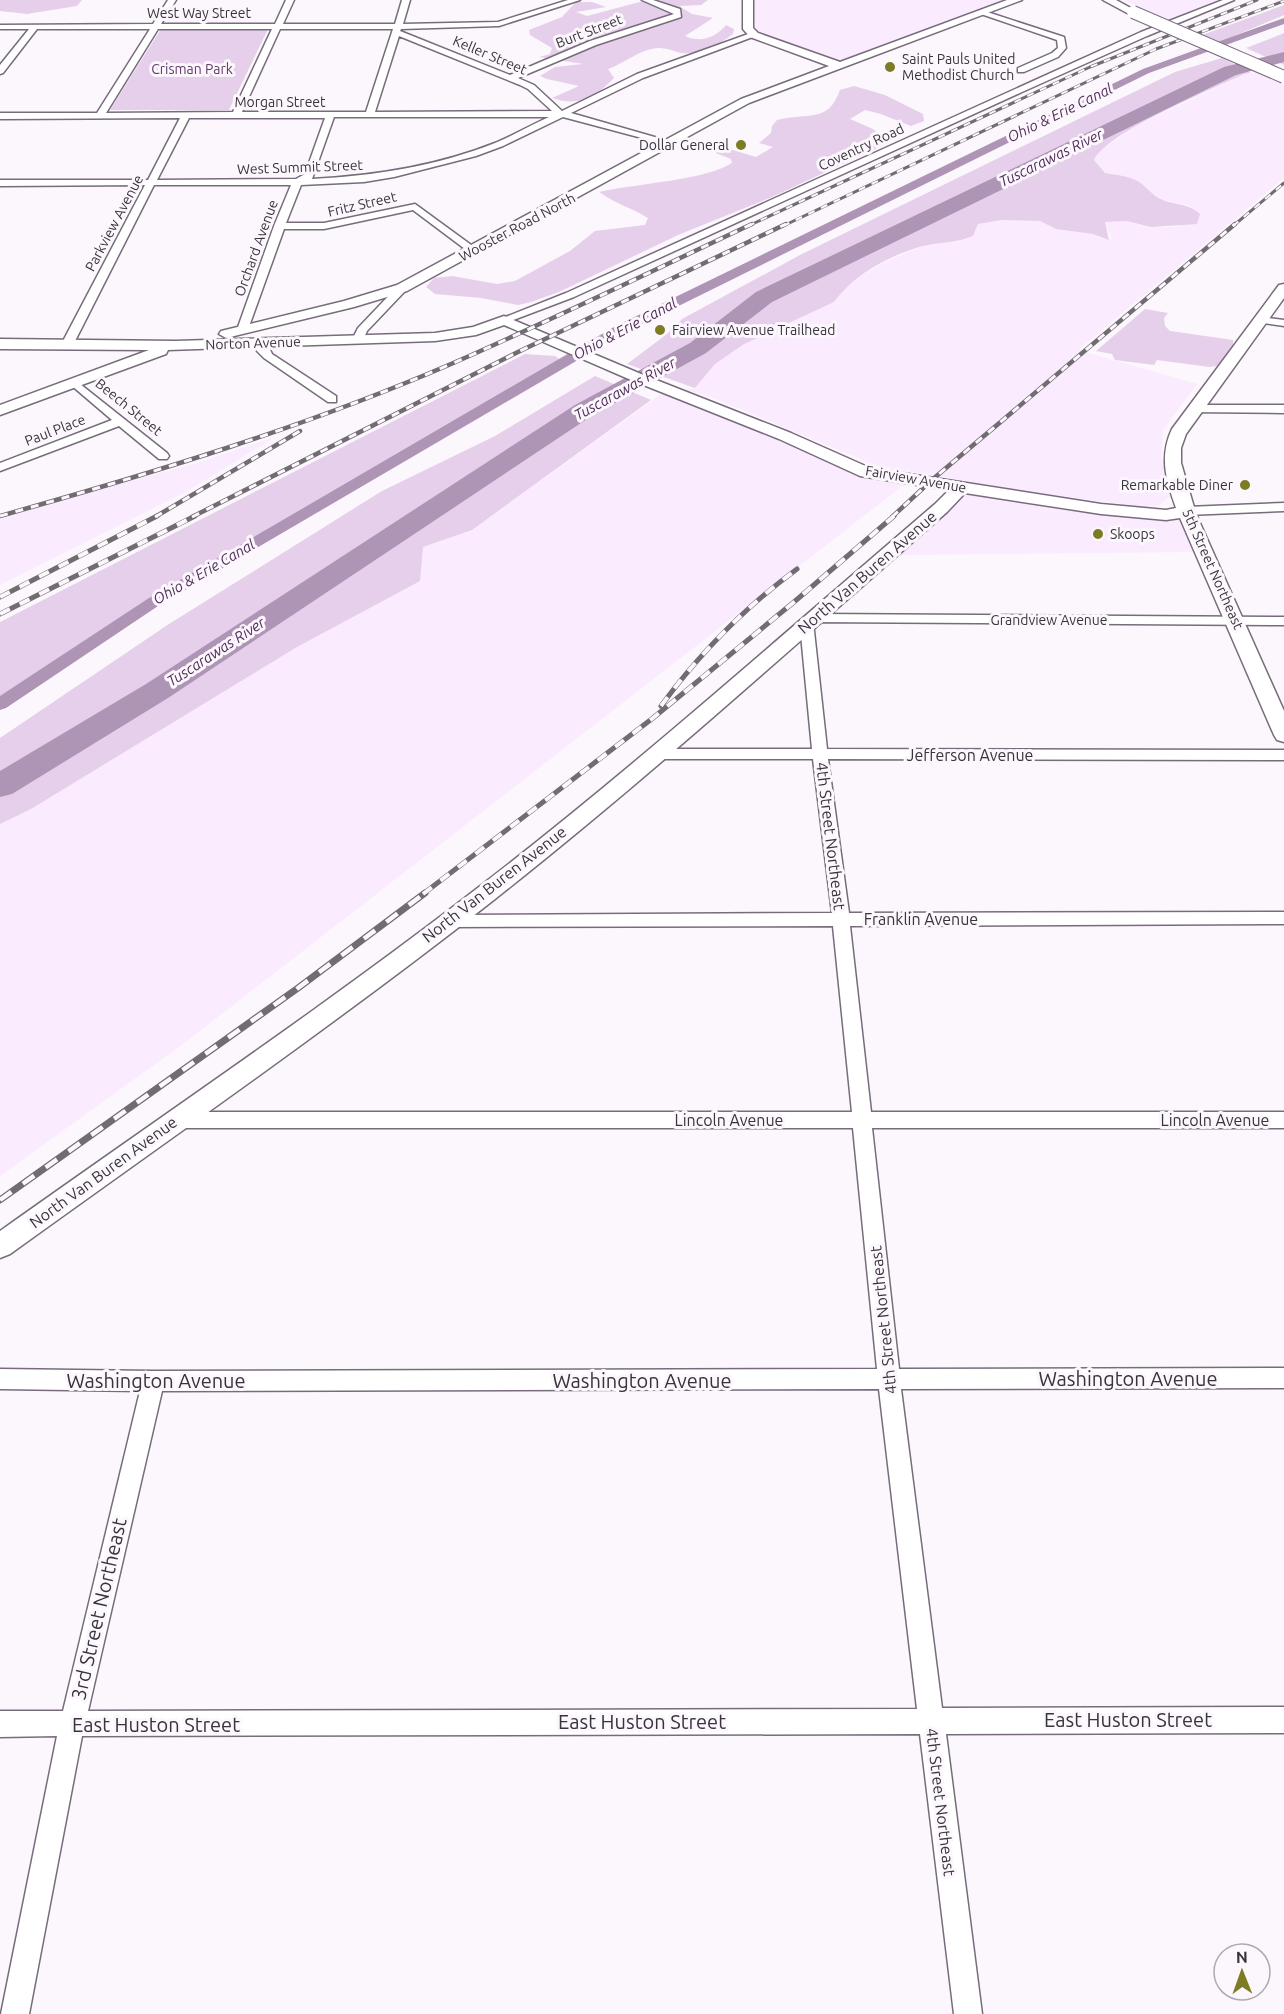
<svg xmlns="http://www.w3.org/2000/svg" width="1284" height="2014" font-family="Ubuntu,sans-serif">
	<rect width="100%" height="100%" fill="#fcf6fd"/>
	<path fill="#faebff" d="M 752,0 L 1008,0 L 842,65 L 756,33 L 753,30 Z
		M 1124,0 L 1225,0 L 1171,20 Z
		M 1256,73 L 1284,85 L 1284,178 L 1078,350 L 1197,384 L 1163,430 L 1161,456 L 1167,484 L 1172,495 L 1158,506 L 1146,507 L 1036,493 L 877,466 L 711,397 L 686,390 L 695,388 L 715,364 L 744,344 L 834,302 L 843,290 L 859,277 L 885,262 L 923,246 L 961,241 L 973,236 L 978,224 L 1002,220 L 1040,221 L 1056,229 L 1093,234 L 1112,240 L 1105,222 L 1127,221 L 1151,227 L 1178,227 L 1191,206 L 1163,200 L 1146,191 L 1143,184 L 1125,176 L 1105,173 L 1094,160 L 1098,152 L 1140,124 L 1245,74 Z
		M 664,392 L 865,477 L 912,483 L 901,487 L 183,1044 L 0,1176 L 0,824 L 31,809 L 297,647 L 357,613 L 423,547 L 472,530 Z
		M 275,437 L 186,492 L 0,585 L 0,516 L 197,463 Z
		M 963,490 L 1185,515 L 1200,552 L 894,555 Z"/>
	<path fill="#e5cfea" d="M 0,0 L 82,0 L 77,6 L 27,14 L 0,11 Z
		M 647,0 L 708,0 L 701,5 L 679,6 L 692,14 L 713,18 L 685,36 C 701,43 715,38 726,25 L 734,29 L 733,34 C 720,44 699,55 681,53 C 674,51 666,48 659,48 C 640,49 625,63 608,69 L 614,78 C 594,98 579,107 552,98 L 579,86 L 547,79 L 540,76 L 555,67 L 583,64 L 539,57 L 550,54 L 552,48 L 530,35 L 529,30 L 562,17 L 576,2 L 592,2 L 606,7 L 576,12 L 587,16 Z
		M 1284,5 L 1284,15 L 1220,42 L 1202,35 Z
		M 161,29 L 268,29 L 229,110 L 110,110 Z
		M 1284,33 L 1284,65 L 1246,48 L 1282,34 Z
		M 1222,58 L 1251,73 L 1244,74 C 1213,89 1107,132 1094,160 L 1105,173 C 1117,175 1132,176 1142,184 C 1149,190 1154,197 1165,201 C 1178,205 1189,204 1200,214 L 1197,224 L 1151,227 L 1127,221 L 1105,222 L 1109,240 L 1093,234 L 1056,229 L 1040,221 L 1002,220 L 978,224 L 973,236 C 957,243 940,242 923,246 C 890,255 854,274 834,302 L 744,344 L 715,364 L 695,388 L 627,364 L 667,334 L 682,319 L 802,254 L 1175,72 Z
		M 854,86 L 885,95 L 923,114 L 924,121 L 911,126 L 881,114 L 865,110 L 850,119 L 873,129 L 890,142 L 772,197 L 678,235 L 559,292 L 531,302 L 518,305 L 481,298 L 435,294 L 426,287 L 434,278 L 452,276 L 497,284 L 515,281 L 570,251 L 595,231 L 645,225 L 648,218 C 632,208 614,203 599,192 C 633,184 707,180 732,163 L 731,159 L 698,146 L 694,142 L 696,139 L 756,157 L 773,147 L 759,143 L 771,133 L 772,126 L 777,120 C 808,112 828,124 840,90 Z
		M 1145,309 L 1168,313 L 1164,318 L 1165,326 L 1170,331 L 1233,340 L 1233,346 L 1218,366 L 1209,367 L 1157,360 L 1154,365 L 1115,360 L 1112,354 L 1096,351 Z
		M 525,354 L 555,356 L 565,363 L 155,601 L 0,704 L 0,622 Z
		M 595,376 L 651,400 L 472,530 L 423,547 L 420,581 L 297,647 L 31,809 L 0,824 L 0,738 L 169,624 L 382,491 L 495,436 Z"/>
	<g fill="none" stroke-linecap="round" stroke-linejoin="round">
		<path fill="#ae95b5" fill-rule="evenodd" d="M 1284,18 L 1284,24 L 1149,73 L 624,333 L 161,604 L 6,708 L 0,710 L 0,696 L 149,598 L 614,327 L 1143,69 Z"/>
		<path fill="#ae95b5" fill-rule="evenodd" d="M 1284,52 L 1284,62 L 1236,75 L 772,302 L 706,353 L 593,415 L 168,698 L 12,794 L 0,797 L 0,771 L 146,684 L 575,405 L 690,343 L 756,292 L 1224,67 Z"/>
		<defs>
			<path id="street" d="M 168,0 L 176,0 L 161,24 L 275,24 L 286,0 L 294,0 L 283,24 L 395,24 L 402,0 L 410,0 L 403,24 L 498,22 L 568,0 L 580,0 L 499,26 L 401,29 L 400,31 L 510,75 L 590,41 L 674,14 L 642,0 L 653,0 L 680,9 L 681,17 L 596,45 L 518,78 L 534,85 L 562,111 L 637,74 L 751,33 L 758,35 L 643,78 L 571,113 L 672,142 L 672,146 L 563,117 L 503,146 L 476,156 L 394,177 L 364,182 L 301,185 L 286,223 L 324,223 L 415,204 L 478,250 L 469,252 L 413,210 L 324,229 L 284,229 L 247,332 L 239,332 L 237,330 L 274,226 L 291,185 L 154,185 L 73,345 L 67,348 L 63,347 L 61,345 L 145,185 L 0,186 L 0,180 L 148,180 L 180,118 L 0,119 L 0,113 L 97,113 L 150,29 L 37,29 L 3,73 L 0,74 L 0,65 L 29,29 L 0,29 L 0,25 L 153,24 ZM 158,29 L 272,29 L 233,112 L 106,113 ZM 280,29 L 393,29 L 366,112 L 242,112 ZM 399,36 L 520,85 L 528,89 L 552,111 L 375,112 ZM 334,117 L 549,117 C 531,125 514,135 495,143 C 437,166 374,176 312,179 ZM 189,118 L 325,118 L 305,174 L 296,179 L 157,180 Z
				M 1223,0 L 1234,0 L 1147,36 L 1022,92 L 574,297 L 508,322 L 504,323 L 498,320 L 566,293 L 1141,32 Z
				M 981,10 L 1064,37 L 1066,48 L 1058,57 L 1024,72 L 1018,72 L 1018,68 L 1052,53 L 1058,48 L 1057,40 L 981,14 Z
				M 402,285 L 407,288 L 406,290 L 367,331 L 362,342 L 354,342 L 352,340 L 358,328 L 398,286 Z
				M 1260,317 L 1284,320 L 1284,326 L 1256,322 L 1256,318 Z
				M 262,340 L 266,341 L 272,354 L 336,396 L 336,402 L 328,402 L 264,358 L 257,351 L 256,343 Z
				M 75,380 L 167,453 L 169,456 L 167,459 L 159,459 L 119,426 L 0,471 L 0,463 L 112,420 L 71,385 L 71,381 Z
				M 1194,405 L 1284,405 L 1284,413 L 1190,412 L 1188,409 Z
				M 1284,503 L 1284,511 L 1187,515 L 1181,511 L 1187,507 Z
				M 814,614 L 1284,617 L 1284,625 L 813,622 L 827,749 L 1284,750 L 1284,760 L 828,759 L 849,913 L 1284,912 L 1284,924 L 850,926 L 871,1112 L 1284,1112 L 1284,1128 L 872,1128 L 899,1369 L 1284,1368 L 1284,1388 L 901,1389 L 942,1708 L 1284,1707 L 1284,1733 L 946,1734 L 982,2014 L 954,2014 L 920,1734 L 82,1736 L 29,2014 L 1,2014 L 57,1736 L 0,1737 L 0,1711 L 63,1711 L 140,1391 L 0,1389 L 0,1369 L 153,1371 L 877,1369 L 853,1128 L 174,1128 L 167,1126 L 164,1120 L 167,1114 L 174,1112 L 852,1112 L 833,926 L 449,927 L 443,925 L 440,921 L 443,917 L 449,915 L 832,913 L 813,759 L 656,759 L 648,754 L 656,749 L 812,749 L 800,624 L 802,621 L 808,620 L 809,615 ZM 879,1389 L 917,1709 L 88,1711 L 162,1391 Z"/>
			<path id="secondary" d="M 743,0 L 753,0 L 753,28 L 758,33 L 840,62 L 1007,0 L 1022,0 L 749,103 L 407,291 L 354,307 L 226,338 L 219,334 L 221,331 L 344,301 L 397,285 L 741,99 L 829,66 L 750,37 L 743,29 Z
				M 1103,0 L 1116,0 L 1138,12 L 1129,14 Z
				M 1284,284 L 1284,298 L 1186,434 L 1181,448 L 1181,463 L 1196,514 L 1284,711 L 1284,742 L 1277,740 L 1274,735 L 1180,518 L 1166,520 L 1101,514 L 965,493 L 947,512 C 798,642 651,776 495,899 C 337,1023 172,1137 10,1254 L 0,1258 L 0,1231 C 160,1117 324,1007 479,887 C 636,766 784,633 935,504 L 949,490 L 860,476 L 779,439 L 631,380 L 504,325 L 476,335 L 435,341 L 168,350 L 166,354 L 0,415 L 0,405 L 149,350 L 0,349 L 0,339 L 176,341 L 435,333 L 473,327 L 504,316 L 641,374 L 791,433 L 870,468 L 1101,504 L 1166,510 L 1176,508 C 1166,480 1159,457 1172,429 L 1279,285 Z"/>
		</defs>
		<use href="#street" stroke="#786c7c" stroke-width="3"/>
		<use href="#secondary" stroke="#786c7c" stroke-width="3"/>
		<use href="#street" fill="#fff" fill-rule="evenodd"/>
		<use href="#secondary" fill="#fff" fill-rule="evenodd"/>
		<defs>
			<path id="rail-far3" d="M 748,226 L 1090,67 L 1257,0
				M 783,226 L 1156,49 L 1284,1
				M 1233,226 L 1284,183"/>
			<path id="rail-far2" d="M 0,516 C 153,473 305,427 451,364 C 552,320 652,271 752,224
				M 155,517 L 300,431
				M 192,517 L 520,351 L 786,224
				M 892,517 L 933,479 L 1235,224"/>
			<path id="rail-far1" d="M 0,597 L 157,516
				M 0,614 L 195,516
				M 661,706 C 700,653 744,608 797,569
				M 423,894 L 653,718 L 794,602 L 894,516"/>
			<path id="rail" d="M 0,1200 L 298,988 L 425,893"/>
		</defs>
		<use href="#rail-far3" stroke="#716b72" stroke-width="3"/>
		<use href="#rail-far2" stroke="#716b72" stroke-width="4.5"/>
		<use href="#rail-far1" stroke="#716b72" stroke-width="5"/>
		<use href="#rail" stroke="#716b72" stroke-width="7"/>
		<use href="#rail-far3" stroke="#fcf6fd" stroke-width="2" stroke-dasharray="7" stroke-linecap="butt"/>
		<use href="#rail-far2" stroke="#fcf6fd" stroke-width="3" stroke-dasharray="8" stroke-linecap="butt"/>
		<use href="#rail-far1" stroke="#fcf6fd" stroke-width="4" stroke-dasharray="11" stroke-linecap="butt"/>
		<use href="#rail" stroke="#fcf6fd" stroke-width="4.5" stroke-dasharray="14" stroke-linecap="butt"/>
		<defs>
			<path id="secondary-bridge" d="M 1133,12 L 1284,77"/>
		</defs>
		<use href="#secondary-bridge" stroke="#786c7c" stroke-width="14" stroke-linecap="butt"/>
		<use href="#secondary-bridge" stroke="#fff" stroke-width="12"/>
	</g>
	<g fill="#7d7c24" stroke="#fcf6fd" stroke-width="2">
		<circle cx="890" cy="67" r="6"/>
		<circle cx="741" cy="145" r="6"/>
		<circle cx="660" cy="330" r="6"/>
		<circle cx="1245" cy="485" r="6"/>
		<circle cx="1098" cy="534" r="6"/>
	</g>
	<g text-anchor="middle" stroke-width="6" stroke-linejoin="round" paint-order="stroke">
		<g font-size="14" fill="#39343b" stroke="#fcf6fd">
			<text x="199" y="18">West Way Street</text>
			<text transform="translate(589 31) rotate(-21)" y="5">Burt Street</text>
			<text transform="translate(490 55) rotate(23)" y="5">Keller Street</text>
			<text x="280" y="107">Morgan Street</text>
			<text transform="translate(861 147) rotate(-25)" y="5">Coventry Road</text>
			<text transform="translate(300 167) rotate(-2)" y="5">West Summit Street</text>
			<text transform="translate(362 204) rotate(-13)" y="5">Fritz Street</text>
			<text transform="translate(114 223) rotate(-62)" y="5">Parkview Avenue</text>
			<text transform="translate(517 227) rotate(-28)" y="5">Wooster Road North</text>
			<text transform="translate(256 248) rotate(-70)" y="5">Orchard Avenue</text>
			<text transform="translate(253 343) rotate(-2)" y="5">Norton Avenue</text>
			<text transform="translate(129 407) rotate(39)" y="5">Beech Street</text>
			<text transform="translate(55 430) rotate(-21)" y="5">Paul Place</text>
			<text transform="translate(916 479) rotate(10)" y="5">Fairview Avenue</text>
			<text transform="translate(1213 569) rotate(66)" y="5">5th Street Northeast</text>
			<text x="1049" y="625">Grandview Avenue</text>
		</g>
		<g font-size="14" fill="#39343b" stroke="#fcf6fd" text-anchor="start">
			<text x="902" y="64">Saint Pauls United<tspan x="902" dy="16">Methodist Church</tspan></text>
			<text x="729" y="150" text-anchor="end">Dollar General</text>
			<text x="672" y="335">Fairview Avenue Trailhead</text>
			<text x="1233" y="490" text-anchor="end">Remarkable Diner</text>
			<text x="1110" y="539">Skoops</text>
		</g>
		<g font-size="14" fill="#603d69" stroke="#fcf6fd">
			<text x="192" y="74">Crisman Park</text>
		</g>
		<g font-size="15" font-style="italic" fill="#502e59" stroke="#fcf6fd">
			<text transform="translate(1060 113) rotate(-26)" y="5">Ohio &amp; Erie Canal</text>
			<text transform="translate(1051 158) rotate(-26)" y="5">Tuscarawas River</text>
			<text transform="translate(625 329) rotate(-28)" y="5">Ohio &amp; Erie Canal</text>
			<text transform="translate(625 389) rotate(-29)" y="5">Tuscarawas River</text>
			<text transform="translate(204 572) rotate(-30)" y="5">Ohio &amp; Erie Canal</text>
			<text transform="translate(216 652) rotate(-33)" y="5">Tuscarawas River</text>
		</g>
		<g font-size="16" fill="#39343b" stroke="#fcf6fd">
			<text transform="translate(867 572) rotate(-41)" y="6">North Van Buren Avenue</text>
			<text x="970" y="761">Jefferson Avenue</text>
			<text transform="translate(831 836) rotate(83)" y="6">4th Street Northeast</text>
			<text transform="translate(494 884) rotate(-38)" y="6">North Van Buren Avenue</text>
			<text x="921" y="925">Franklin Avenue</text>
			<text x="729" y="1126">Lincoln Avenue</text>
			<text x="1215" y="1126">Lincoln Avenue</text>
			<text transform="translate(103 1172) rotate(-36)" y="6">North Van Buren Avenue</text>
			<text transform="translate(883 1320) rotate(-96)" y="6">4th Street Northeast</text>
			<text transform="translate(941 1802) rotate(83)" y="6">4th Street Northeast</text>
		</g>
		<g font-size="20" fill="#39343b" stroke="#fcf6fd">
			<text x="1128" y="1386">Washington Avenue</text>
			<text x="156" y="1388">Washington Avenue</text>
			<text x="642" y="1388">Washington Avenue</text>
			<text transform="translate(99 1609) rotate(-77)" y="7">3rd Street Northeast</text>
			<text x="1128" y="1727">East Huston Street</text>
			<text x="642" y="1729">East Huston Street</text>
			<text x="156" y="1732">East Huston Street</text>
		</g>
	</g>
	<g transform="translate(1242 1972) rotate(359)"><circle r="28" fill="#fcf6fd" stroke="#aea8af" stroke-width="1.5"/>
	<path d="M0-4.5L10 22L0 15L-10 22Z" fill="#7d7c24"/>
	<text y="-9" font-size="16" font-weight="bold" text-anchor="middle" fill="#39343b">N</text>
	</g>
</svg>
